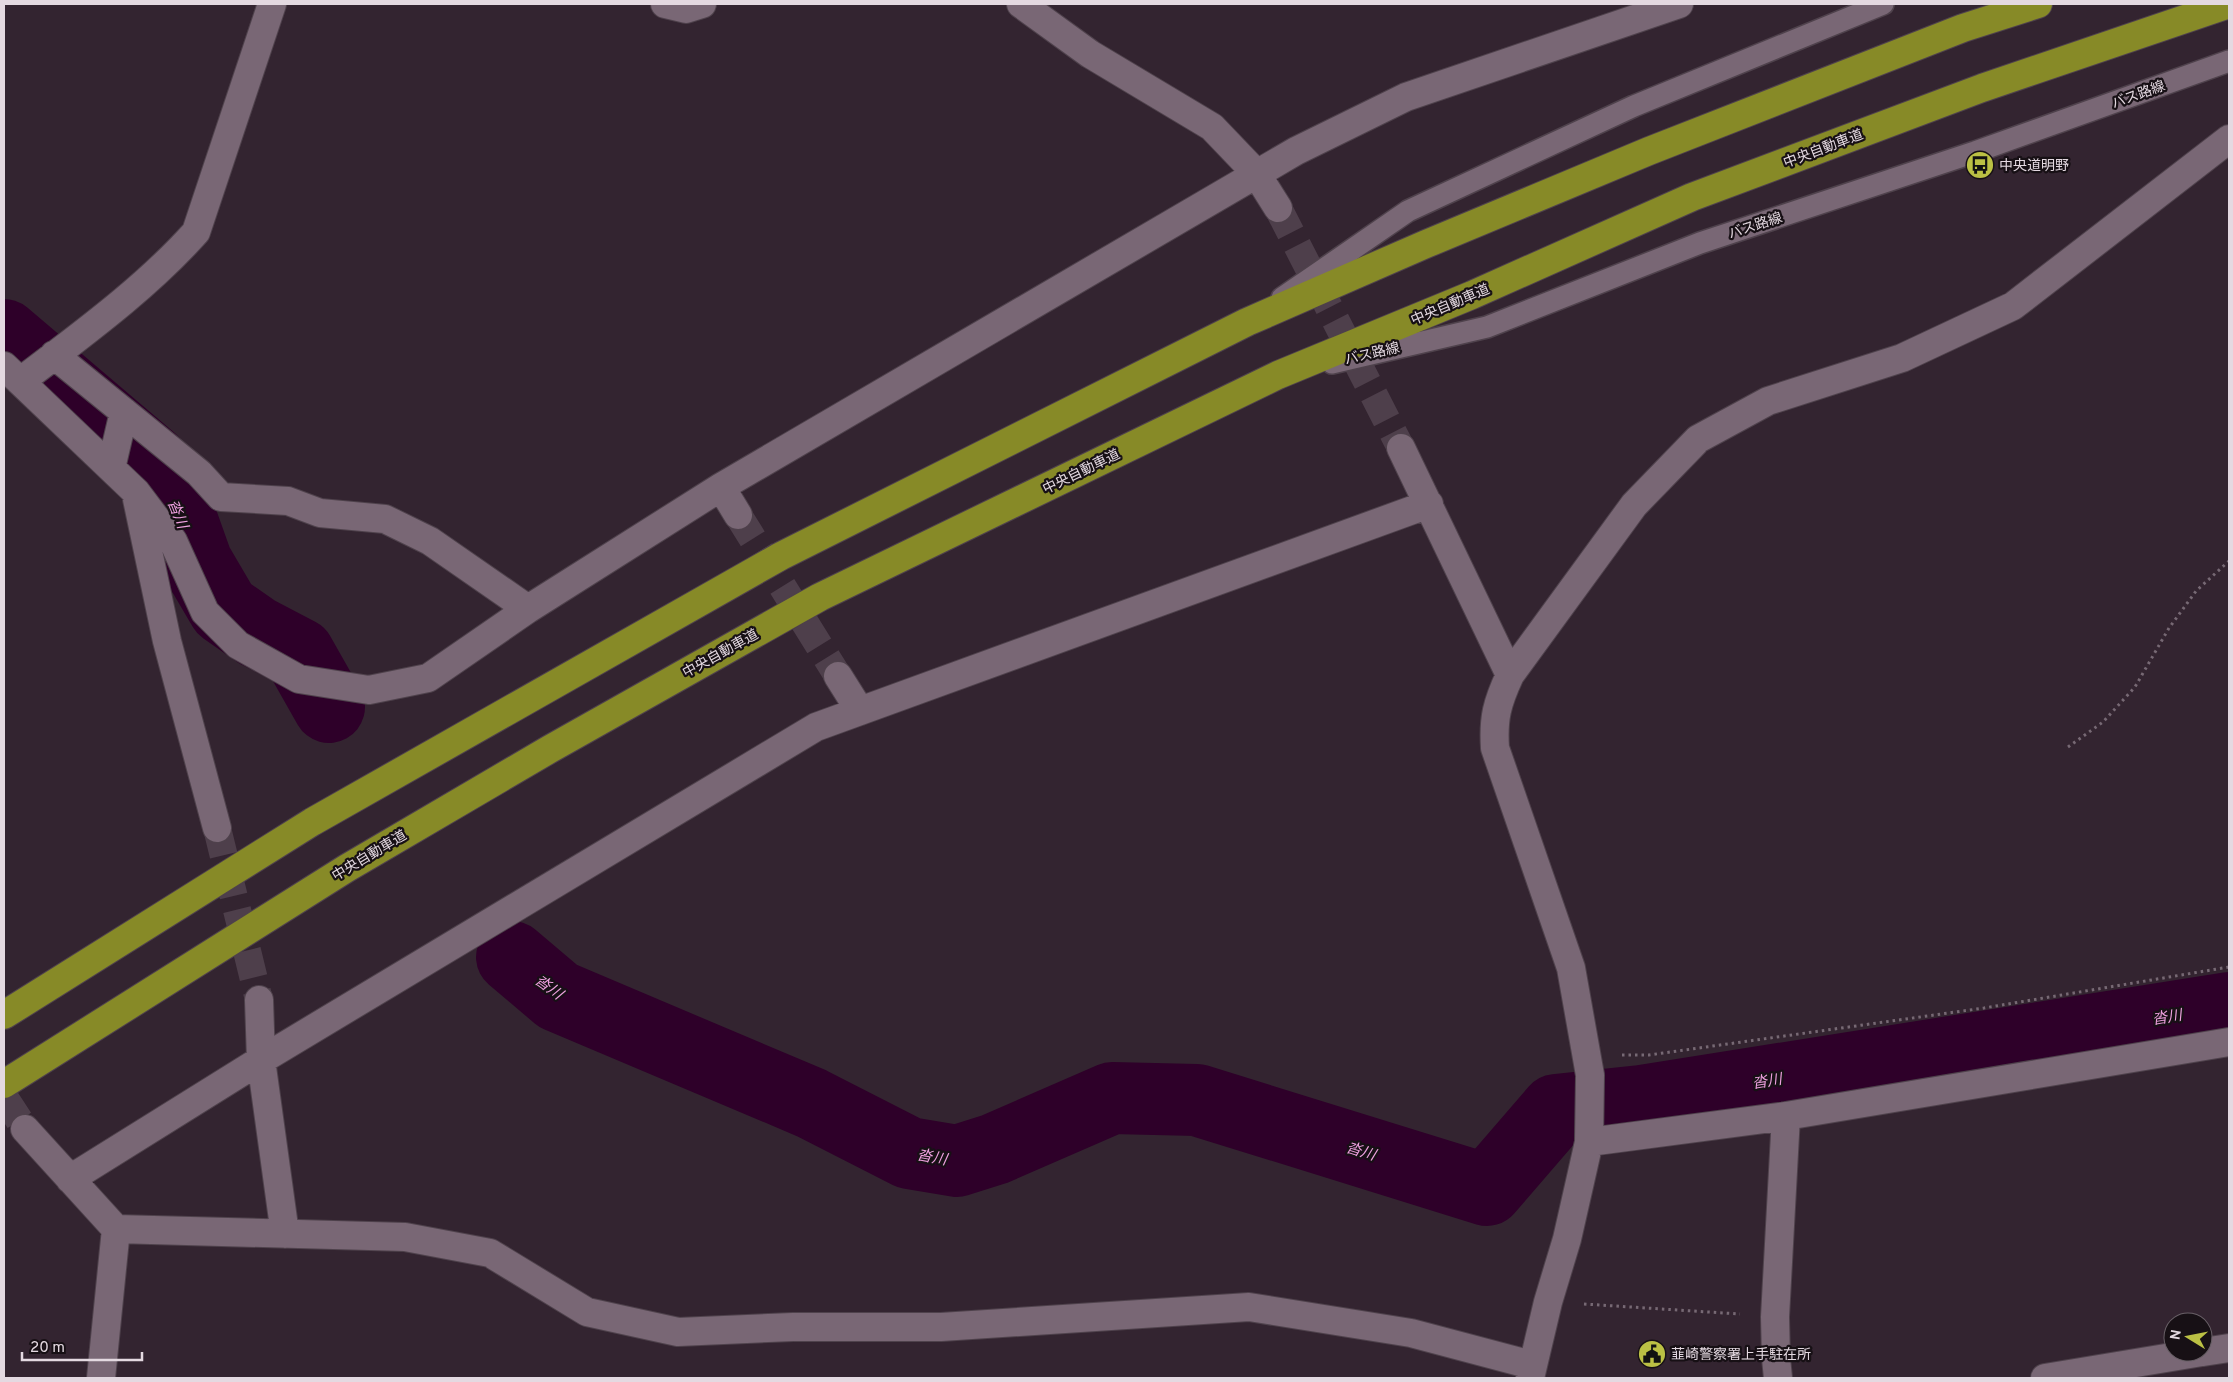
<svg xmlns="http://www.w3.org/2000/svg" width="2233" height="1382" font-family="Overpass,'Noto Sans JP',sans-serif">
	<rect width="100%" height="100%" fill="#332430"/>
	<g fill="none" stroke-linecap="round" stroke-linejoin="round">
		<path stroke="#2e0029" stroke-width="72" d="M 4,335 L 152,461 L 177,507 L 197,563 L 224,609 L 257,632 L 299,654 L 329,707
			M 512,957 L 558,996 L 811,1103 L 909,1153 L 957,1161 L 995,1149 L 1112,1098 L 1197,1100 L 1487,1190 L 1556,1110 L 1641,1101 L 2229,1008"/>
		<path stroke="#4e3f4b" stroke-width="28" stroke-dasharray="28 14" stroke-linecap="butt" d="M 1278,208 L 1401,448
			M 738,515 L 838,676
			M 217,828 L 259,1000
			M 4,1097 L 25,1129"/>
		<defs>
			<path id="lane" d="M 1282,298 L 1408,211 L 1634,106 L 1883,4
				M 1332,363 L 1487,327 L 1700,243 L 1975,152 L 2229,61"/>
			<path id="street" d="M 665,4 L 686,9 L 702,4
				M 1021,4 L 1090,54 L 1212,127 L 1256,173 L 1278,208
				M 54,355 L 199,473 L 221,497 L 288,501 L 320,513 L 385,519 L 430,541 L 528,609
				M 4,366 L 136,492 L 173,541 L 205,612 L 238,645 L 299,679 L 369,690 L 428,678 L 528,609 L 721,487 L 1296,151 L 1406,97 L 1679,4
				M 21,381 C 81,335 145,289 196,232 L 272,4
				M 1401,448 L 1510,675
				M 111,468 L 124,412
				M 721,487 L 738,515
				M 137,499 L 167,641 L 217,828
				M 838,676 L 860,711
				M 259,1000 L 261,1060 L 285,1234
				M 25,1129 L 116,1229 L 405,1237 L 490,1253 L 587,1312 L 678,1332 L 793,1327 L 941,1327 L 1249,1307 L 1411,1333 L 1532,1365
				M 1589,1142 L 1786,1116 L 2229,1042
				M 70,1179 L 261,1060 L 816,727 L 1429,504
				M 2203,1352 L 2229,1348
				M 101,1378 L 116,1229
				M 1530,1378 L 1548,1302 L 1567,1239 L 1589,1142 L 1590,1075 L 1571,968 L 1495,748 C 1493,718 1497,703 1510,675 L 1634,505 L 1698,439 L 1768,401 L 1902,358 L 2013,306 L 2229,139
				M 1778,1378 L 1776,1358 L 1775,1317 L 1786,1116
				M 2045,1378 L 2202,1352"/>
			<path id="highway" d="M 4,1015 L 312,822 L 781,556 L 1247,322 L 1426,244 L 1649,151 L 1963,28 L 2038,4
				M 4,1084 L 347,868 L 550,749 L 820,597 L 1278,375 L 1472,295 L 1692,197 L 1982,88 L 2229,4"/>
		</defs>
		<use href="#lane" stroke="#4f424c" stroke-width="24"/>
		<use href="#street" stroke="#4f424c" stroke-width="30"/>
		<use href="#highway" stroke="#4f424c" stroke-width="30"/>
		<path stroke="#776974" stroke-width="3" stroke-dasharray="2.5 4" stroke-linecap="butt" d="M 2068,747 L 2103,722 L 2135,687 L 2169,628 L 2196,591 L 2229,561
			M 1622,1055 L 1649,1055 L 1984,1008 L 2229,967
			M 1584,1304 L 1740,1314"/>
		<use href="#lane" stroke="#796775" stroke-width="21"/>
		<use href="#street" stroke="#796775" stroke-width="28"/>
		<use href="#highway" stroke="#878a27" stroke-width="28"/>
	</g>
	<defs>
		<symbol id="bus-disc" viewBox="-11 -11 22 22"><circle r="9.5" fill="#bbc044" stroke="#171015"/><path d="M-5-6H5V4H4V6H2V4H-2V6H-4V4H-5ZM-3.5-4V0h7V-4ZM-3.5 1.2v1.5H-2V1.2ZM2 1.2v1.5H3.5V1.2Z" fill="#111"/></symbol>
		<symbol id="civic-disc" viewBox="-11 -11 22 22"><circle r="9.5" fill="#bbc044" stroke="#171015"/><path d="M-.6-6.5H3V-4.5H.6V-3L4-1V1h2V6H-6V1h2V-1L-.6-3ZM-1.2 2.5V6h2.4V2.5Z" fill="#111"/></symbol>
	</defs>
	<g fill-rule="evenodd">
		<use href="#bus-disc" x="1964" y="149" width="32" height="32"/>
		<use href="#civic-disc" x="1636" y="1338" width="32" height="32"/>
	</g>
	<g text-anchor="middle" stroke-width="4.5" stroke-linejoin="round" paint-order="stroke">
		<g font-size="14" fill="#e4d9e1" stroke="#171015">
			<text transform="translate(2138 94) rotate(-20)" y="5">バス路線</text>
			<text transform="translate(1823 148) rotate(-21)" y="5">中央自動車道</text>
			<text transform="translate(1755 225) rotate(-18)" y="5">バス路線</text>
			<text transform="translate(1450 304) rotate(-23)" y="5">中央自動車道</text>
			<text transform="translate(1372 353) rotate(-13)" y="5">バス路線</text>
			<text transform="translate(1081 471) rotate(-26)" y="5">中央自動車道</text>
			<text transform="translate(720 653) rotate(-29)" y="5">中央自動車道</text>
			<text transform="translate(369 855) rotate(-31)" y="5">中央自動車道</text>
		</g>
		<g font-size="14" fill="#e4d9e1" stroke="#171015" text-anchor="start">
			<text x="1999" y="170">中央道明野</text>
			<text x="1671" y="1359">韮崎警察署上手駐在所</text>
		</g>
		<g font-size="15" font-style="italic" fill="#efa1e0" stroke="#171015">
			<text transform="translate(178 514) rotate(68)" y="5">沓川</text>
			<text transform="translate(549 987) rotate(36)" y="5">沓川</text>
			<text transform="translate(2167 1017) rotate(-9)" y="5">沓川</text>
			<text transform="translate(1767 1081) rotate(-9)" y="5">沓川</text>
			<text transform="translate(1361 1151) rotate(17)" y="5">沓川</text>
			<text transform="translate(932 1157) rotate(10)" y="5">沓川</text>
		</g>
	</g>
	<rect width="2233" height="1382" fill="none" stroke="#e4d9e1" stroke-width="10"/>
	<g transform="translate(2188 1337) rotate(280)"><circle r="24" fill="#171015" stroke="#696067"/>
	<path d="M0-4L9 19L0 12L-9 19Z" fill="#bbc044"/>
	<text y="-8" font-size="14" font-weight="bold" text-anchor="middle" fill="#e4d9e1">N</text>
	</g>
	<path d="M22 1352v8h120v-8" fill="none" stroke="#e4d9e1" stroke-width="2.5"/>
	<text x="30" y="1352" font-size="15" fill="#e4d9e1" stroke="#171015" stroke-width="4" paint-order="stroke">20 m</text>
</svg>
